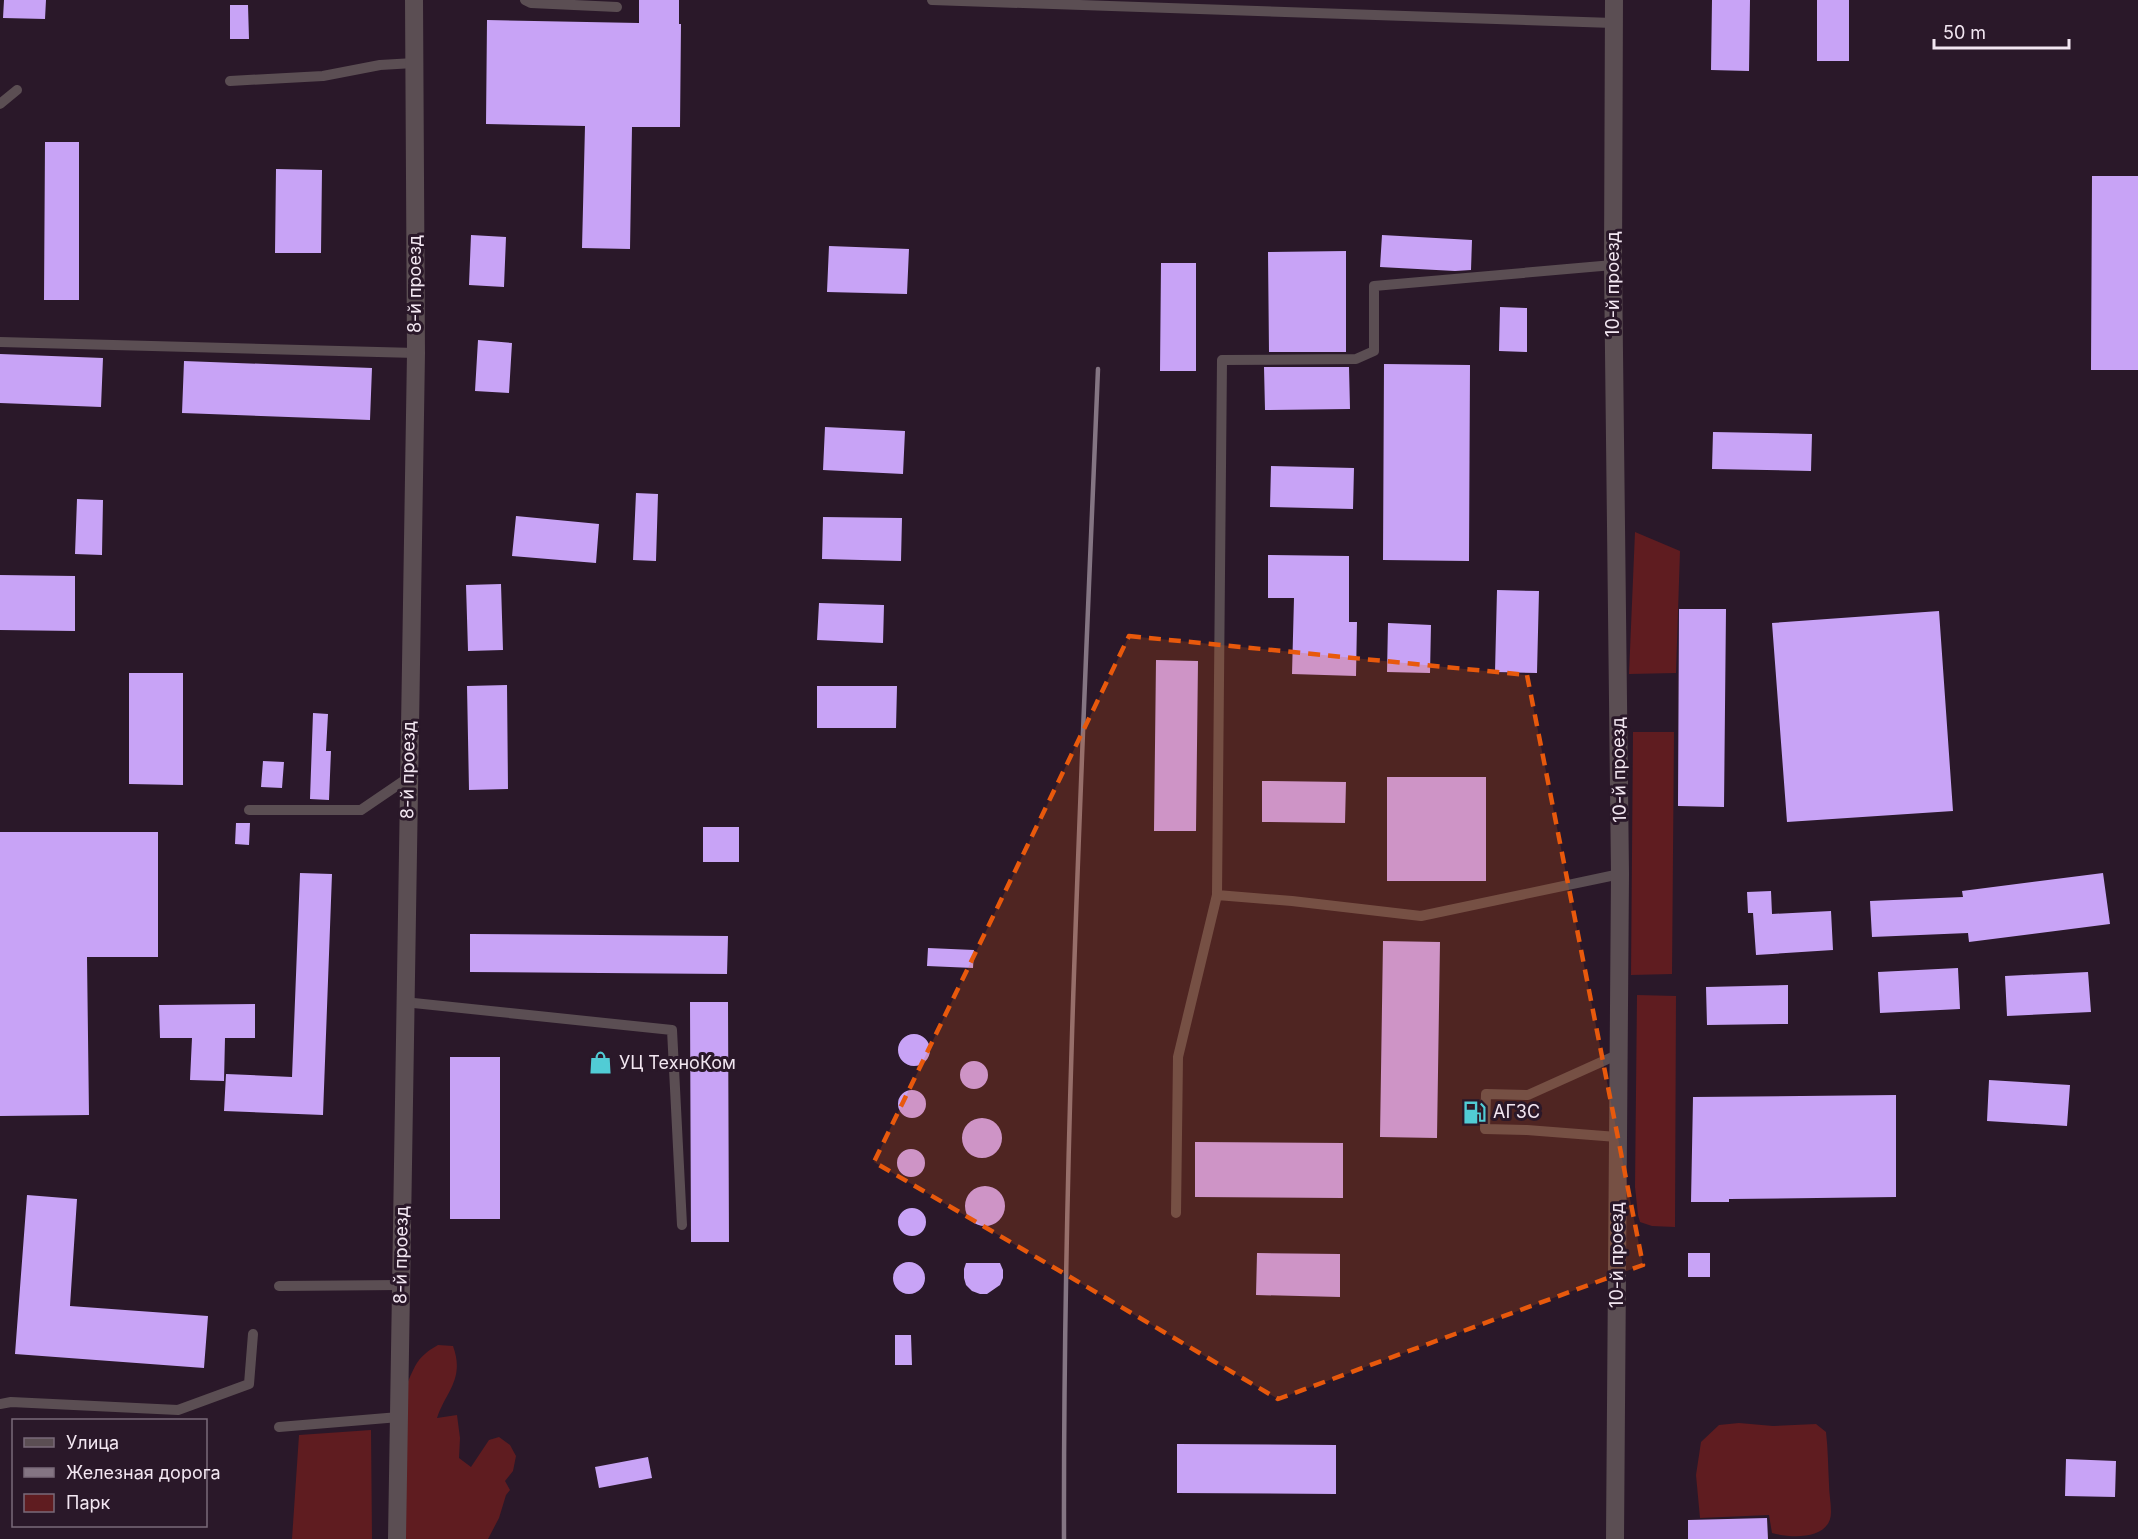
<svg xmlns="http://www.w3.org/2000/svg" width="2138" height="1539" font-family="Inter,sans-serif">
	<rect width="100%" height="100%" fill="#2a1829"/>
	<path fill="#5f1c20" d="M 1635,532 L 1680,551 L 1676,673 L 1629,674 Z
		M 1633,732 L 1674,732 L 1672,974 L 1631,975 Z
		M 1637,995 L 1676,996 L 1675,1227 L 1652,1226 L 1640,1222 L 1638,1215 L 1635,1187 Z
		M 438,1345 L 453,1346 C 465,1379 446,1391 437,1418 L 457,1415 L 460,1438 L 459,1458 L 471,1467 L 489,1440 L 499,1437 L 510,1445 L 516,1456 L 513,1471 L 505,1481 L 510,1490 L 506,1495 L 499,1518 L 488,1539 L 404,1539 L 406,1386 C 416,1364 417,1357 438,1345 Z
		M 1739,1423 L 1773,1426 L 1816,1424 L 1826,1432 C 1828,1449 1828,1466 1829,1484 C 1829,1493 1831,1503 1831,1512 C 1831,1539 1794,1539 1772,1533 L 1769,1515 L 1700,1518 L 1696,1475 L 1701,1442 L 1719,1425 Z
		M 371,1430 L 372,1539 L 292,1539 L 299,1435 Z"/>
	<path fill="#c8a3f6" d="M 4,0 L 46,0 L 45,19 L 3,18 Z
		M 639,0 L 679,0 L 679,24 L 681,24 L 680,127 L 632,127 L 630,249 L 582,248 L 585,126 L 486,124 L 487,20 L 639,23 Z
		M 1712,0 L 1750,0 L 1749,71 L 1711,70 Z
		M 1817,0 L 1849,0 L 1849,61 L 1817,61 Z
		M 230,5 L 248,5 L 249,39 L 230,39 Z
		M 45,142 L 79,142 L 79,300 L 44,300 Z
		M 276,169 L 322,170 L 321,253 L 275,253 Z
		M 2092,176 L 2138,176 L 2138,370 L 2091,370 Z
		M 471,235 L 506,237 L 504,287 L 469,285 Z
		M 1382,235 L 1472,240 L 1471,270 L 1455,271 L 1380,267 Z
		M 829,246 L 909,249 L 907,294 L 827,292 Z
		M 1346,251 L 1346,352 L 1269,352 L 1268,252 Z
		M 1161,263 L 1196,263 L 1196,371 L 1160,371 Z
		M 1500,307 L 1527,308 L 1527,352 L 1499,351 Z
		M 478,340 L 512,343 L 509,393 L 475,391 Z
		M 0,354 L 103,358 L 101,407 L 0,403 Z
		M 184,361 L 372,368 L 370,420 L 182,413 Z
		M 1384,364 L 1470,365 L 1469,561 L 1383,560 Z
		M 1264,367 L 1349,367 L 1350,409 L 1265,410 Z
		M 825,427 L 905,431 L 903,474 L 823,470 Z
		M 1713,432 L 1812,434 L 1811,471 L 1712,469 Z
		M 1271,466 L 1354,468 L 1353,509 L 1270,507 Z
		M 636,493 L 658,494 L 656,561 L 633,560 Z
		M 77,499 L 103,500 L 102,555 L 75,554 Z
		M 516,516 L 599,524 L 596,563 L 512,556 Z
		M 823,517 L 902,518 L 901,561 L 822,559 Z
		M 1268,555 L 1349,556 L 1349,622 L 1357,622 L 1356,676 L 1292,674 L 1294,598 L 1268,598 Z
		M 0,575 L 75,576 L 75,631 L 0,630 Z
		M 501,584 L 503,650 L 468,651 L 466,585 Z
		M 1497,590 L 1539,591 L 1537,673 L 1495,672 Z
		M 819,603 L 884,605 L 883,643 L 817,640 Z
		M 1679,609 L 1726,609 L 1724,807 L 1678,806 Z
		M 1939,611 L 1953,811 L 1787,822 L 1772,623 Z
		M 1388,623 L 1431,625 L 1430,673 L 1387,672 Z
		M 1156,660 L 1198,661 L 1196,831 L 1154,831 Z
		M 129,673 L 183,673 L 183,785 L 129,784 Z
		M 507,685 L 508,789 L 469,790 L 467,686 Z
		M 817,686 L 897,686 L 896,728 L 817,728 Z
		M 313,713 L 328,714 L 326,751 L 331,751 L 329,800 L 310,799 Z
		M 263,761 L 284,762 L 282,788 L 261,787 Z
		M 1387,777 L 1486,777 L 1486,881 L 1387,881 Z
		M 1262,781 L 1346,782 L 1345,823 L 1262,822 Z
		M 236,823 L 250,823 L 249,845 L 235,844 Z
		M 703,827 L 739,827 L 739,862 L 703,862 Z
		M 0,832 L 158,832 L 158,957 L 87,957 L 89,1115 L 0,1116 Z
		M 300,873 L 332,874 L 323,1115 L 224,1111 L 226,1074 L 292,1077 Z
		M 2103,873 L 2110,924 L 1969,942 L 1968,933 L 1872,937 L 1870,901 L 1963,897 L 1962,891 Z
		M 1771,891 L 1772,914 L 1831,911 L 1833,950 L 1756,955 L 1753,913 L 1748,913 L 1747,892 Z
		M 470,934 L 728,936 L 727,974 L 470,972 Z
		M 1383,941 L 1440,942 L 1437,1138 L 1380,1137 Z
		M 928,948 L 974,950 L 973,968 L 927,966 Z
		M 1958,968 L 1960,1009 L 1880,1013 L 1878,972 Z
		M 2088,972 L 2091,1012 L 2007,1016 L 2005,976 Z
		M 1788,985 L 1788,1024 L 1707,1025 L 1706,987 Z
		M 690,1002 L 728,1002 L 729,1242 L 691,1242 Z
		M 255,1004 L 255,1038 L 225,1038 L 224,1081 L 190,1080 L 192,1038 L 160,1038 L 159,1005 Z
		M898 1050a16 16 0 1 1 32 0a16 16 0 1 1-32 0Z
		M 450,1057 L 500,1057 L 500,1219 L 450,1219 Z
		M960 1075a14 14 0 1 1 28 0a14 14 0 1 1-28 0Z
		M 1989,1080 L 2070,1085 L 2067,1126 L 1987,1121 Z
		M898 1104a14 14 0 1 1 28 0a14 14 0 1 1-28 0Z
		M 1896,1095 L 1896,1197 L 1729,1199 L 1729,1202 L 1691,1202 L 1693,1097 Z
		M962 1138a20 20 0 1 1 40 0a20 20 0 1 1-40 0Z
		M 1195,1142 L 1343,1143 L 1343,1198 L 1195,1197 Z
		M897 1163a14 14 0 1 1 28 0a14 14 0 1 1-28 0Z
		M965 1206a20 20 0 1 1 40 0a20 20 0 1 1-40 0Z
		M 27,1195 L 77,1199 L 70,1306 L 208,1316 L 204,1368 L 15,1354 Z
		M898 1222a14 14 0 1 1 28 0a14 14 0 1 1-28 0Z
		M 1257,1253 L 1340,1254 L 1340,1297 L 1256,1295 Z
		M 1688,1253 L 1710,1253 L 1710,1277 L 1688,1277 Z
		M893 1278a16 16 0 1 1 32 0a16 16 0 1 1-32 0Z
		M 966,1263 L 1000,1263 L 1003,1270 L 1003,1278 L 1000,1285 L 987,1294 L 980,1294 L 972,1291 L 966,1285 L 964,1278 L 964,1269 Z
		M 895,1335 L 911,1335 L 912,1365 L 895,1365 Z
		M 1177,1444 L 1336,1445 L 1336,1494 L 1177,1493 Z
		M 648,1457 L 652,1478 L 599,1488 L 595,1467 Z
		M 2066,1459 L 2116,1461 L 2115,1497 L 2065,1496 Z
		M 1767,1518 L 1768,1539 L 1688,1539 L 1688,1520 Z"/>
	<g fill="none" stroke-linecap="round" stroke-linejoin="round">
		<path stroke="#5b4e53" stroke-width="10" d="M 525,0 L 531,3 L 617,7
			M 932,0 L 1613,23
			M 230,81 L 323,76 L 380,65 L 414,63
			M 0,104 L 17,90
			M 0,342 L 416,353
			M 249,810 L 361,810 L 408,778
			M 1217,895 L 1292,901 L 1421,916 L 1620,874
			M 404,1002 L 672,1030 L 682,1225
			M 1617,1137 L 1527,1130 L 1485,1129 L 1486,1094 L 1528,1095 L 1619,1054
			M 1176,1213 L 1178,1057 L 1217,895 L 1222,360 L 1356,359 L 1374,351 L 1374,286 L 1613,265
			M 279,1286 L 400,1285
			M 0,1404 L 11,1402 L 178,1410 L 249,1384 L 253,1334
			M 279,1427 L 399,1417"/>
		<path stroke="#5b4e53" stroke-width="18" d="M 1614,0 L 1613,265 L 1620,874 L 1615,1539
			M 397,1539 L 416,353 L 414,0"/>
		<path stroke="#847583" stroke-width="4.5" d="M 1064,1539 C 1063,1149 1082,759 1098,369"/>
	</g>
	<path fill="#e8590c" fill-opacity="0.2" stroke="#e8590c" stroke-width="4.5" stroke-dasharray="12 8" stroke-linejoin="round" d="M 1129,636 L 1527,675 L 1643,1265 L 1278,1399 L 874,1162 Z"/>
	<defs>
		<symbol id="shop-bare" viewBox="-9 -9 18 18"><path d="M-5-2.5h2.3a2.7 3.5 0 0 1 5.4 0H5L5.5 6h-11ZM-1.5-2.5h3a1.5 2.3 0 0 0-3 0Z" fill="#51ccd5" stroke="#2a1829" stroke-width="2.5" paint-order="stroke"/></symbol>
		<symbol id="fuel-bare" viewBox="-9 -9 18 18"><path d="M-5.5-6h7V0h2V4h1.3V-2.5L3-4.5l.8-.8L6-3V5H2.5V1h-1V6h-7ZM-4.2-4.7v3.2H.2V-4.7Z" fill="#51ccd5" stroke="#2a1829" stroke-width="2.5" paint-order="stroke"/></symbol>
	</defs>
	<g fill-rule="evenodd">
		<use href="#shop-bare" x="584" y="1046" width="33" height="33"/>
		<use href="#fuel-bare" x="1458" y="1096" width="33" height="33"/>
	</g>
	<g text-anchor="middle" stroke-width="6" stroke-linejoin="round" paint-order="stroke">
		<g font-size="18" fill="#f2e6f1" stroke="#2a1829">
			<text transform="translate(415 284) rotate(-90)" y="6">8-й проезд</text>
			<text transform="translate(1613 284) rotate(-90)" y="6">10-й проезд</text>
			<text transform="translate(408 770) rotate(-89)" y="6">8-й проезд</text>
			<text transform="translate(1619 770) rotate(-91)" y="6">10-й проезд</text>
			<text transform="translate(401 1255) rotate(-89)" y="6">8-й проезд</text>
			<text transform="translate(1617 1255) rotate(-90)" y="6">10-й проезд</text>
		</g>
		<g font-size="18" fill="#f2e6f1" stroke="#2a1829" text-anchor="start">
			<text x="619" y="1069">УЦ ТехноКом</text>
			<text x="1493" y="1118">АГЗС</text>
		</g>
	</g>
	<rect x="12" y="1419" width="195" height="108" fill="#2a1829" stroke="#7a6a79" stroke-width="1.5"/>
	<rect x="24" y="1438" width="30" height="9" fill="#5b4e53" stroke="#7a6a79" stroke-width="1.5"/>
	<text x="66" y="1449" font-size="18" fill="#f2e6f1">Улица</text>
	<rect x="24" y="1468" width="30" height="9" fill="#847583" stroke="#7a6a79" stroke-width="1.5"/>
	<text x="66" y="1479" font-size="18" fill="#f2e6f1">Железная дорога</text>
	<rect x="24" y="1494" width="30" height="18" fill="#5f1c20" stroke="#7a6a79" stroke-width="1.5"/>
	<text x="66" y="1509" font-size="18" fill="#f2e6f1">Парк</text>
	<path d="M1934 39v9h135v-9" fill="none" stroke="#f2e6f1" stroke-width="3"/>
	<text x="1943" y="39" font-size="18" fill="#f2e6f1" stroke="#2a1829" stroke-width="4.5" paint-order="stroke">50 m</text>
</svg>
